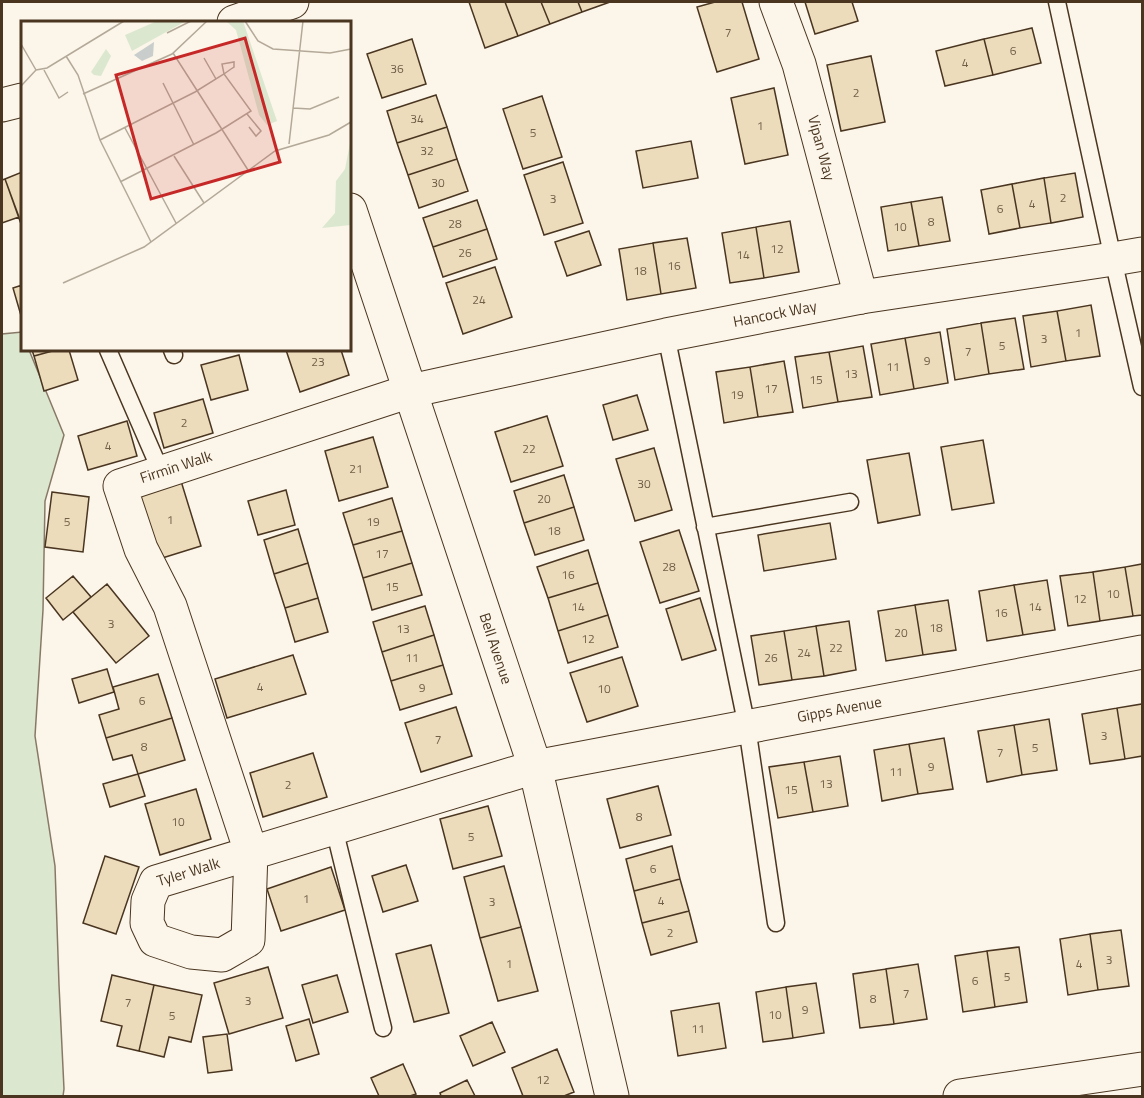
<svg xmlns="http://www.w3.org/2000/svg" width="1144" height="1098" font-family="'Titillium Web',sans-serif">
	<rect width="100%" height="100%" fill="#fbf6e9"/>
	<path fill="#dce7d0" stroke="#887966" stroke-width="1.5" d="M 22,332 L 22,350 L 29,350 L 64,435 L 45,501 L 43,610 L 35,736 L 55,866 L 59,985 L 64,1089 L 63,1096 L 2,1096 L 2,334 Z"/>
	<path fill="#ecdcbc" stroke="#4a3520" stroke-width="1.5" d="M 469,2 L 505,2 L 518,36 L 485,48 Z
		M 505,2 L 541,2 L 550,24 L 518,36 Z
		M 541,2 L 578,2 L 582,12 L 550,24 Z
		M 578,2 L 610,2 L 582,12 Z
		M 715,2 L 742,2 L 759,59 L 717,72 L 697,7 Z
		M 805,2 L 852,2 L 858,21 L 815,34 Z
		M 1032,28 L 1041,63 L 993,75 L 984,39 Z
		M 412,39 L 426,84 L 382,98 L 367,54 Z
		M 984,39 L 993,75 L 945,86 L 936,51 Z
		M 871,56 L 885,122 L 841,131 L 827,65 Z
		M 774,88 L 788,155 L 745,164 L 731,98 Z
		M 436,95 L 447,127 L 397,143 L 387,111 Z
		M 542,96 L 562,157 L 523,169 L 503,109 Z
		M 447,127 L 457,159 L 408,175 L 397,143 Z
		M 691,141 L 698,178 L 643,188 L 636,151 Z
		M 457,159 L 468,191 L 419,208 L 408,175 Z
		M 563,162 L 583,223 L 544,235 L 524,175 Z
		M 22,172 L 22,223 L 21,224 L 5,179 Z
		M 1075,173 L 1083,217 L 1051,223 L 1044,178 Z
		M 1044,178 L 1051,223 L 1020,228 L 1012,184 Z
		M 5,179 L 19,217 L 2,223 L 2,180 Z
		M 1012,184 L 1020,228 L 989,234 L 981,190 Z
		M 942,197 L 950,241 L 919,246 L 911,202 Z
		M 477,200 L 487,229 L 433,247 L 423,218 Z
		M 911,202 L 919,246 L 888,251 L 881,207 Z
		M 790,221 L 799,272 L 764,278 L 756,227 Z
		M 756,227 L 764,278 L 730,283 L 722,233 Z
		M 487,229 L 497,259 L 443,277 L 433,247 Z
		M 589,231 L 601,265 L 567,276 L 555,242 Z
		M 687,238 L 696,288 L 661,294 L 653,243 Z
		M 653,243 L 661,294 L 627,300 L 619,249 Z
		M 495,267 L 512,317 L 463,334 L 446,283 Z
		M 22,285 L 22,319 L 13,288 Z
		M 1091,305 L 1100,356 L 1066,361 L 1057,311 Z
		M 1057,311 L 1066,361 L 1031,367 L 1023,316 Z
		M 1015,318 L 1024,369 L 989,374 L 981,323 Z
		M 981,323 L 989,374 L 955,380 L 947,329 Z
		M 940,332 L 948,383 L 914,389 L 905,338 Z
		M 905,338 L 914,389 L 880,395 L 871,344 Z
		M 863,346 L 872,397 L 838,402 L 829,352 Z
		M 32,350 L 56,350 L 34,356 Z
		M 56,350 L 69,350 L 78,380 L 44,391 L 34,356 Z
		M 286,350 L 341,350 L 349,375 L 300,392 Z
		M 829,352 L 838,402 L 803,408 L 795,357 Z
		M 239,355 L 248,390 L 211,400 L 201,365 Z
		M 784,361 L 793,412 L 758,417 L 750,367 Z
		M 750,367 L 758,417 L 724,423 L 716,372 Z
		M 637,395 L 648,430 L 613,440 L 603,405 Z
		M 203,399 L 213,433 L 164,448 L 154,413 Z
		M 547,416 L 563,466 L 511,482 L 495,432 Z
		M 127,421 L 137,456 L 88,470 L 78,436 Z
		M 373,437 L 388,487 L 339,501 L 325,451 Z
		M 983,440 L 994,503 L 952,510 L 941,447 Z
		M 654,448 L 672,510 L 635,521 L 616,459 Z
		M 909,453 L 920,515 L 878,523 L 867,460 Z
		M 564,475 L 574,507 L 524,523 L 514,491 Z
		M 181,481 L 201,546 L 159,559 L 139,494 Z
		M 286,490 L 295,525 L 258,535 L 248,501 Z
		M 52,492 L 89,497 L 83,552 L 45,547 Z
		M 392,498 L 402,531 L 353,545 L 343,513 Z
		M 574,507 L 584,540 L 535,555 L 524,523 Z
		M 830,523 L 836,559 L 764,571 L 758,535 Z
		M 298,529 L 308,563 L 274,574 L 264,540 Z
		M 679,530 L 699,591 L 660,603 L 640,542 Z
		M 402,531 L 412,563 L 363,578 L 353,545 Z
		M 588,550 L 598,583 L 548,598 L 537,567 Z
		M 308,563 L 318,598 L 285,608 L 274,574 Z
		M 412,563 L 422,595 L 372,610 L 363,578 Z
		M 1142,564 L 1142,615 L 1133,616 L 1125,567 Z
		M 1125,567 L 1133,616 L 1100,621 L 1093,572 Z
		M 1093,572 L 1100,621 L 1068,626 L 1060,576 Z
		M 73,576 L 91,597 L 63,620 L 46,598 Z
		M 1047,580 L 1055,630 L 1023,635 L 1014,585 Z
		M 598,583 L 608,615 L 558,631 L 548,598 Z
		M 107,584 L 149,636 L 116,663 L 73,612 Z
		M 1014,585 L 1023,635 L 987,641 L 979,591 Z
		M 318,598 L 328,632 L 295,642 L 285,608 Z
		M 700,598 L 716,650 L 682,660 L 666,609 Z
		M 948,600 L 956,650 L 923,655 L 915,605 Z
		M 915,605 L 923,655 L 886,661 L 878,611 Z
		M 425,606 L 434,635 L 382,652 L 373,622 Z
		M 608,615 L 618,647 L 568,663 L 558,631 Z
		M 849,621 L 856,670 L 824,676 L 816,626 Z
		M 816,626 L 824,676 L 792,680 L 784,631 Z
		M 784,631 L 792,680 L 759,685 L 751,636 Z
		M 434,635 L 443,665 L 391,681 L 382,652 Z
		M 293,655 L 306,694 L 227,718 L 215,679 Z
		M 622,657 L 638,706 L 587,722 L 570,673 Z
		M 443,665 L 452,694 L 400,710 L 391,681 Z
		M 107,669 L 114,692 L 79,703 L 72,679 Z
		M 158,674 L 172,718 L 106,738 L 99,715 L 119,709 L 113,687 Z
		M 1142,704 L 1142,756 L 1125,759 L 1117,708 Z
		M 456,707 L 472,756 L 421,772 L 405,723 Z
		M 1117,708 L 1125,759 L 1090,764 L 1082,714 Z
		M 172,718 L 185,760 L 138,774 L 132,755 L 113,760 L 106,738 Z
		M 1049,719 L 1057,770 L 1022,775 L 1014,725 Z
		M 1014,725 L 1022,775 L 987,782 L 978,731 Z
		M 944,738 L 953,789 L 918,794 L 909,744 Z
		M 909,744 L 918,794 L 882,801 L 874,750 Z
		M 313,753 L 327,797 L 263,817 L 250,773 Z
		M 840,756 L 848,806 L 813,812 L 804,762 Z
		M 804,762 L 813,812 L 778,818 L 769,767 Z
		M 138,774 L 145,796 L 110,807 L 103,784 Z
		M 658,786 L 671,835 L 620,848 L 607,799 Z
		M 196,789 L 211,839 L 160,855 L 145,804 Z
		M 488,806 L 502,856 L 453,869 L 440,819 Z
		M 672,846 L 680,879 L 634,891 L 626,859 Z
		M 105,856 L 139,867 L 116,934 L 83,923 Z
		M 406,865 L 418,901 L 383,912 L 372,876 Z
		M 504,866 L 521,927 L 480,938 L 464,877 Z
		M 331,867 L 345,910 L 281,931 L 267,889 Z
		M 680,879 L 689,911 L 642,923 L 634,891 Z
		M 689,911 L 697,942 L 651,955 L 642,923 Z
		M 521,927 L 538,991 L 498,1001 L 480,938 Z
		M 1121,930 L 1129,986 L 1098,990 L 1090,934 Z
		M 1090,934 L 1098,990 L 1068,995 L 1060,939 Z
		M 431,945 L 449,1013 L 414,1022 L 396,954 Z
		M 1019,947 L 1027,1002 L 995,1007 L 987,951 Z
		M 987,951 L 995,1007 L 963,1012 L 955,956 Z
		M 918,964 L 927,1019 L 894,1024 L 886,969 Z
		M 268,967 L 283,1018 L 229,1034 L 214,983 Z
		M 886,969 L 894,1024 L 860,1028 L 853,974 Z
		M 112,975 L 154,985 L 139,1051 L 117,1046 L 122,1026 L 101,1021 Z
		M 337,975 L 348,1012 L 313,1023 L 302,985 Z
		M 816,983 L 824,1033 L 793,1038 L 786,987 Z
		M 154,985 L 202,995 L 191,1042 L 169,1037 L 164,1057 L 139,1051 Z
		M 786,987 L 793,1038 L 763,1042 L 756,992 Z
		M 719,1003 L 726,1048 L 678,1056 L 671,1011 Z
		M 309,1019 L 319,1054 L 296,1061 L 286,1026 Z
		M 492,1022 L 505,1052 L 473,1066 L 460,1036 Z
		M 227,1034 L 232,1070 L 208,1073 L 203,1037 Z
		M 557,1049 L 574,1092 L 564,1096 L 523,1096 L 512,1068 Z
		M 403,1064 L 416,1094 L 410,1096 L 379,1096 L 371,1078 Z
		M 467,1080 L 475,1096 L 441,1096 L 440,1093 Z"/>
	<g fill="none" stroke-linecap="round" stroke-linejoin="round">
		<defs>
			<path id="service" d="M 1057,2 L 1113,259 L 1142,387
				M 666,335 L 747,727 L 776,923
				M 108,350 L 161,472
				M 172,350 L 174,355
				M 705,527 L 850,502
				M 334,828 L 383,1028"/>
			<g id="minor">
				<path id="s1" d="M 776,2 L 799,64 L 861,297"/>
				<path d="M 234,22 L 292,2"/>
				<path d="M 2,105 L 22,100"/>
				<path id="s2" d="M 350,210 L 535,767 L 612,1096"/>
				<path id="s3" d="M 1142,254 L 1113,259 L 861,297 L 666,335 L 410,391 L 120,486 L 141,549 L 170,606 L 251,852 L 248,940 L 222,955 L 191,952 L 155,940 L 147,923 L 148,901 L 156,882 L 535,767 L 1142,652"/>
				<path d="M 960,1096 L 1142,1069"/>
			</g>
		</defs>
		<use href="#service" stroke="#4a3520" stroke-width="19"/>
		<use href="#minor" stroke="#4a3520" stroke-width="35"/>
		<use href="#service" stroke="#fbf6e9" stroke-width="16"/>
		<use href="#minor" stroke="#fbf6e9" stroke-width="33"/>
	</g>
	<g text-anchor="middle" stroke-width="4.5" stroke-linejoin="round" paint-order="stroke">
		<g font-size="12" fill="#725f47">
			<text x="728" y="37">7</text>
			<text x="1013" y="55">6</text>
			<text x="965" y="67">4</text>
			<text x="397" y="73">36</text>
			<text x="856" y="97">2</text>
			<text x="417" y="123">34</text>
			<text x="760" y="130">1</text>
			<text x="533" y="137">5</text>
			<text x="427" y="155">32</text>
			<text x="438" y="187">30</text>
			<text x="1063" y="202">2</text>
			<text x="553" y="203">3</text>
			<text x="1032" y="208">4</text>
			<text x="1000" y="213">6</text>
			<text x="931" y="226">8</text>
			<text x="455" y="228">28</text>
			<text x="900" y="231">10</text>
			<text x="777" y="253">12</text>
			<text x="465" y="257">26</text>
			<text x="743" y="259">14</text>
			<text x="674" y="270">16</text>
			<text x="640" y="275">18</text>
			<text x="479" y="304">24</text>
			<text x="1078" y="337">1</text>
			<text x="1044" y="343">3</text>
			<text x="1002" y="350">5</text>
			<text x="968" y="356">7</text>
			<text x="927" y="365">9</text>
			<text x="318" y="366">23</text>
			<text x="893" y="371">11</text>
			<text x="851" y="378">13</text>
			<text x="816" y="384">15</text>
			<text x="771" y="393">17</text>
			<text x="737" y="399">19</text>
			<text x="184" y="427">2</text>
			<text x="108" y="450">4</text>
			<text x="529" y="453">22</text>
			<text x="356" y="473">21</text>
			<text x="644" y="488">30</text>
			<text x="544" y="503">20</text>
			<text x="170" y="524">1</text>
			<text x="67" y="526">5</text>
			<text x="373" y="526">19</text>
			<text x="554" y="535">18</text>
			<text x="382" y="558">17</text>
			<text x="669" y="571">28</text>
			<text x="568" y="579">16</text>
			<text x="392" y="591">15</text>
			<text x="1113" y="598">10</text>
			<text x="1080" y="603">12</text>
			<text x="578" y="611">14</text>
			<text x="1035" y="611">14</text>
			<text x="1001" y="617">16</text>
			<text x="111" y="628">3</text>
			<text x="936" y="632">18</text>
			<text x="403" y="633">13</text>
			<text x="901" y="637">20</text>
			<text x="588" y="643">12</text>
			<text x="836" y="652">22</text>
			<text x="804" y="657">24</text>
			<text x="412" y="662">11</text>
			<text x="771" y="662">26</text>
			<text x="260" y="691">4</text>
			<text x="422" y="692">9</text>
			<text x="604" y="693">10</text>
			<text x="142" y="705">6</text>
			<text x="1104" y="740">3</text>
			<text x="438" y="744">7</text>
			<text x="144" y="751">8</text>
			<text x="1035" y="752">5</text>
			<text x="1000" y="757">7</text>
			<text x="931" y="771">9</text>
			<text x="896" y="776">11</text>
			<text x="826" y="788">13</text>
			<text x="288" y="789">2</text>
			<text x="791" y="794">15</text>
			<text x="639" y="821">8</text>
			<text x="178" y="826">10</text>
			<text x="471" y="841">5</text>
			<text x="653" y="873">6</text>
			<text x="306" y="903">1</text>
			<text x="661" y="905">4</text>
			<text x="492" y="906">3</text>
			<text x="670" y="937">2</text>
			<text x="1109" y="964">3</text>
			<text x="509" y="968">1</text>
			<text x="1079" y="968">4</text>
			<text x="1007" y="981">5</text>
			<text x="975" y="985">6</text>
			<text x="906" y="998">7</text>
			<text x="873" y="1003">8</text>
			<text x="248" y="1005">3</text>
			<text x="128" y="1007">7</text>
			<text x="805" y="1014">9</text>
			<text x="775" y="1019">10</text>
			<text x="172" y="1020">5</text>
			<text x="698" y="1033">11</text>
			<text x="543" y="1084">12</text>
		</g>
		<g font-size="15" fill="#4a3520" stroke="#fbf6e9">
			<text dy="5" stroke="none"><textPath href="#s1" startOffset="153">Vipan Way</textPath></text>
			<text transform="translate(775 314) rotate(-11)" y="5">Hancock Way</text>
			<text transform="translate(176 467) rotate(-18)" y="5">Firmin Walk</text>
			<text dy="5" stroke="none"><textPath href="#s2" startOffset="462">Bell Avenue</textPath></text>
			<text dy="5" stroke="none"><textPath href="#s3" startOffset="2394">Gipps Avenue</textPath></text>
			<text dy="5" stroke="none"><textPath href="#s3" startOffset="1722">Tyler Walk</textPath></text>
		</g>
	</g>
	<g transform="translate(21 21)">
		<rect width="330" height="330" fill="#fbf6e9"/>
		<path d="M 136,0 L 165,0 L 111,30 L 104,14 ZM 205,0 L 222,0 L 256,100 L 246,104 L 238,94 L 215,9 ZM 85,28 L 90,35 L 80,55 L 73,54 L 70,51 ZM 330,117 L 330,204 L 301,207 L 314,192 L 315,160 L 324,148 Z" fill="#dce7d0"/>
		<path d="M 133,21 L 132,35 L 121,40 L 113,34 Z" fill="#c9cecd"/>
		<path fill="none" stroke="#b4a999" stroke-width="1.5" d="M 224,0 L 237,20 L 252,28 L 309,32 L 330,28M 146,12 L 170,0M 0,23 L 15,49M 152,32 L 227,149M 45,35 L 57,54 L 79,119 L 130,221M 183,37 L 195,58M 15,49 L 26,47 L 103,0M 23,49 L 38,77 L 47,71M 142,62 L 173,124M 0,65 L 15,49M 62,73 L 151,33 L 186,0M 272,87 L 289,88 L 318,76M 226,93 L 240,110 L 235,115 L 228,106M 104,107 L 155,202M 79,119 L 174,71 L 203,53 L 210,48 L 213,46 L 213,41 L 201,43 L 203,53 L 230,90 L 195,112 L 99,161M 268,123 L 282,0M 153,135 L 183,182M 42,262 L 123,226 L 254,130 L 308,114 L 330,101"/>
		<path fill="#c62828" fill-opacity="0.15" stroke="#c62828" stroke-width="3" d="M 224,17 L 259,141 L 130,178 L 95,54 Z"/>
		<rect width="330" height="330" fill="none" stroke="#4a3520" stroke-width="3"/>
	</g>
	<rect width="1144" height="1098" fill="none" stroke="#4a3520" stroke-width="6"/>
</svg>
